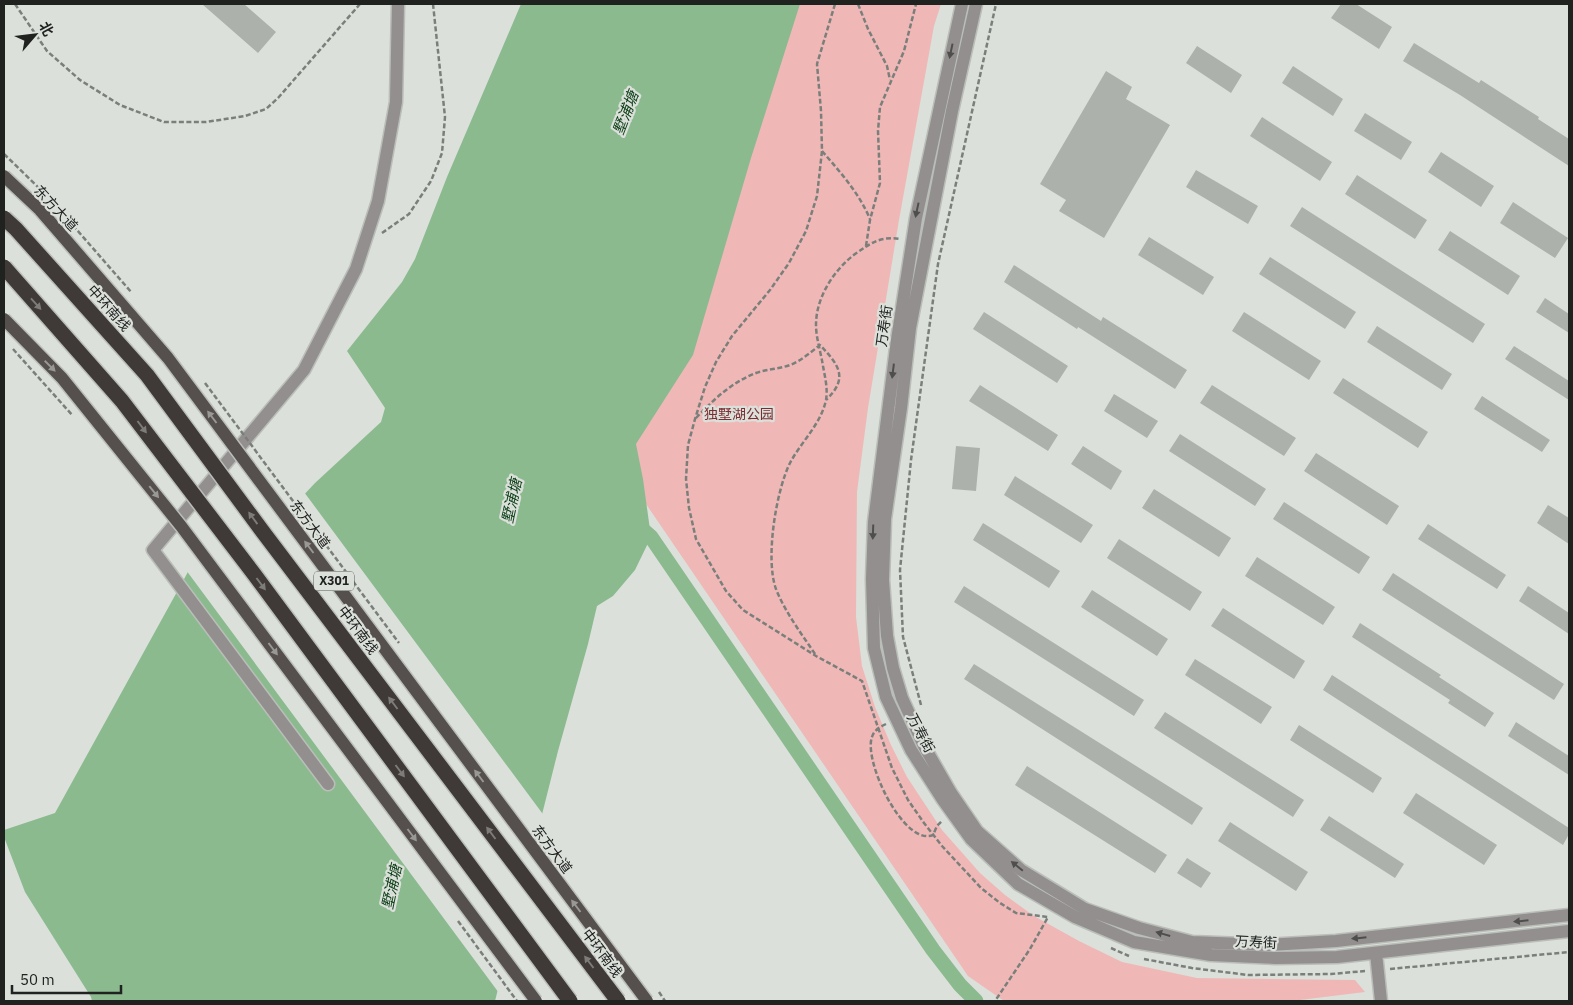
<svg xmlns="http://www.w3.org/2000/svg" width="1573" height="1005" font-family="'IBM Plex Sans','Noto Sans SC',sans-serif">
	<rect width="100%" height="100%" fill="#dbe0db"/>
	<path fill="#efb8b6" d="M 757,4 L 941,4 L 934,26 L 899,220 L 868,408 L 857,492 L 856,617 L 862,666 L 875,707 L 891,745 L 907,777 L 942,830 L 980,873 L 1005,895 L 1034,916 L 1079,941 L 1122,962 L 1197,978 L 1355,980 L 1365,992 L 1292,1001 L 1004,1001 L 968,976 L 646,504 L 612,473 Z"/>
	<path fill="#8cba8f" d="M 521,4 L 800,4 L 751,158 L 693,355 L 636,444 L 643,479 L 651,537 L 635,570 L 613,596 L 597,606 L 588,644 L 558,751 L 495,1001 L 92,1001 L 91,997 L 25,892 L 4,837 L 4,830 L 55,813 L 205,541 L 251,612 L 304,574 L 285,515 L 315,483 L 381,422 L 385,408 L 347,351 L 402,282 L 415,259 L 447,177 Z"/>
	<path fill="#dbe0db" d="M 304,492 L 545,817 L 499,993 L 186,570 L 203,540 L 206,539 L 252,608 L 301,573 L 283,515 Z"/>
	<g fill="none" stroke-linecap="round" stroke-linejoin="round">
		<path stroke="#8cba8f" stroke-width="15" d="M 635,523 L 651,537 L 933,950 L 960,985 L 976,1001"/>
	</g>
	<path fill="#acb1ac" d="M 202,4 L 244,4 L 276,32 L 258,53 Z
		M 1341,4 L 1356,4 L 1392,27 L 1379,49 L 1331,18 Z
		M 1414,43 L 1479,83 L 1481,80 L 1539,117 L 1538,119 L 1569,139 L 1569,166 L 1460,95 L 1403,61 Z
		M 1197,46 L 1242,75 L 1231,93 L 1186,63 Z
		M 1293,66 L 1343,99 L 1333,116 L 1282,83 Z
		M 1106,71 L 1132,87 L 1126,99 L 1170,125 L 1104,238 L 1059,211 L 1066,200 L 1040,184 Z
		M 1365,113 L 1412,142 L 1401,160 L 1354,131 Z
		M 1262,117 L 1332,162 L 1320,181 L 1250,136 Z
		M 1441,152 L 1494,186 L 1481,207 L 1428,172 Z
		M 1196,170 L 1258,206 L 1248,224 L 1186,187 Z
		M 1357,175 L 1427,220 L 1415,239 L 1345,194 Z
		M 1513,202 L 1568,238 L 1555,258 L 1500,223 Z
		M 1302,207 L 1485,324 L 1473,343 L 1290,226 Z
		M 1450,231 L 1520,276 L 1508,295 L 1438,250 Z
		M 1149,237 L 1214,277 L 1203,295 L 1138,255 Z
		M 1270,257 L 1356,312 L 1345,329 L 1259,274 Z
		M 1014,265 L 1101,321 L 1103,317 L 1187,370 L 1175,389 L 1078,327 L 1077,329 L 1004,282 Z
		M 1545,298 L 1569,314 L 1569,333 L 1536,312 Z
		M 984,312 L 1068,366 L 1057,383 L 973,329 Z
		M 1244,312 L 1321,361 L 1309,380 L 1232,331 Z
		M 1377,326 L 1452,374 L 1442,390 L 1367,342 Z
		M 1514,346 L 1569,381 L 1569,400 L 1505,359 Z
		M 1343,378 L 1428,432 L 1418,448 L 1333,393 Z
		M 980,385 L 1058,435 L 1048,451 L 969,401 Z
		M 1212,385 L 1296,438 L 1284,456 L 1200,403 Z
		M 1114,394 L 1158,421 L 1147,438 L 1104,411 Z
		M 1482,396 L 1550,440 L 1542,452 L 1474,409 Z
		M 1180,434 L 1266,489 L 1255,506 L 1169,451 Z
		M 956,446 L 980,448 L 976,491 L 952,489 Z
		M 1083,446 L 1122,471 L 1111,490 L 1071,464 Z
		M 1316,453 L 1399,506 L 1387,525 L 1304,471 Z
		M 1015,476 L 1093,525 L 1081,543 L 1004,495 Z
		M 1154,489 L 1231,538 L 1219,557 L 1142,508 Z
		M 1284,502 L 1370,557 L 1359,574 L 1273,519 Z
		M 1548,505 L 1569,518 L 1569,544 L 1537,523 Z
		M 983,523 L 1060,571 L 1049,588 L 973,540 Z
		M 1428,524 L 1506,575 L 1497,589 L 1418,539 Z
		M 1119,539 L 1202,592 L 1190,611 L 1107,558 Z
		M 1257,557 L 1335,607 L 1323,625 L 1245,576 Z
		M 1393,573 L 1564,684 L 1554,700 L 1382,590 Z
		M 964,586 L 1144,700 L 1134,716 L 954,602 Z
		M 1528,586 L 1569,613 L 1569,634 L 1519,601 Z
		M 1092,590 L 1168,639 L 1157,656 L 1081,607 Z
		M 1223,608 L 1305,661 L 1294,679 L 1211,626 Z
		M 1360,623 L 1441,675 L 1439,677 L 1494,713 L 1485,727 L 1448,703 L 1450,700 L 1352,637 Z
		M 1195,659 L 1272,707 L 1261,724 L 1185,675 Z
		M 974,664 L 1203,808 L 1192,825 L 964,679 Z
		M 1332,675 L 1569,828 L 1569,834 L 1563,845 L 1323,690 Z
		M 1165,712 L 1304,800 L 1293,817 L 1154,728 Z
		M 1516,722 L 1569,756 L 1569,775 L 1508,736 Z
		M 1299,725 L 1382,778 L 1373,793 L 1290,740 Z
		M 1027,766 L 1167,855 L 1155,873 L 1015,785 Z
		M 1416,793 L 1497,845 L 1484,865 L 1403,813 Z
		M 1329,816 L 1404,864 L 1395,878 L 1320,830 Z
		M 1230,822 L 1308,872 L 1296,891 L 1218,841 Z
		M 1187,858 L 1211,873 L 1201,888 L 1177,873 Z"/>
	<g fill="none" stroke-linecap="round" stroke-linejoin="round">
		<defs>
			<path id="minor" d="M 962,4 L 916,218 L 897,340 L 874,522 L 872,579 L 874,648 L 886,697 L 911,750 L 943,800 L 971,839 L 1018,884 L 1075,917 L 1134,942 L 1211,955 L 1276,958 L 1337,957 L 1569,931
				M 976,4 L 952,111 L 910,328 L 901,408 L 885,519 L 883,580 L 887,636 L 893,668 L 902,698 L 924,746 L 951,793 L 977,831 L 1021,870 L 1085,909 L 1139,928 L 1192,942 L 1268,945 L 1336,941 L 1569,915
				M 328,784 L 153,550 L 304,370 L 356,269 L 378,201 L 396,102 L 398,4
				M 1376,953 L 1381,1001"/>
		</defs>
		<use href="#minor" stroke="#b9beb9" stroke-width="15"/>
		<path stroke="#7b7f7b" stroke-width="2.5" stroke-dasharray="5 2.5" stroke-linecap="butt" d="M 15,4 L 47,51 L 80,80 L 120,105 L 164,122 L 206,122 L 245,116 L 266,109 L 278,98 L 360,4
			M 835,4 L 817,64 L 821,111 L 822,151 L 817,196 L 806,231 L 789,263 L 770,290 L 732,336 L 716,362 L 705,387 L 695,419 L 688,445 L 686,479 L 689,508 L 696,539 L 726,591 L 743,610 L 816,656 L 862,681 L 892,768 L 908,800 L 924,823 L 942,846 L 981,888 L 1000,903 L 1016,913 L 1048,917 L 1030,949 L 995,1001
			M 858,4 L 868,29 L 887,66 L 890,80
			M 822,151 C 841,173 859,193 870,219
			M 382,233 L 409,214 L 431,181 L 442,153 L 445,117 L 433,4
			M 866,246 L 870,220 L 880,183 L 878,131 L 880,107 L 904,51 L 916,4
			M 696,418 C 713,400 732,382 756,373 C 767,369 779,369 790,365 C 801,361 811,352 820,345 C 839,365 849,378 826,400
			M 815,654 C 801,633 785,612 776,589 C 765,559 776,491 790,463 C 801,442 821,424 826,400 C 828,389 825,377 823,366 C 821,353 816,338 816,325 C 816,297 834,270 855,254 C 871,243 880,236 900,239
			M 921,705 L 903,637 L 900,570 L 911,460 L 938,264 L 996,4
			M 886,724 C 880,727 874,730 872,737 C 863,761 904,847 933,835 L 937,826 L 942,821
			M 1111,948 L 1129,956
			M 1144,959 L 1192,968 L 1248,975 L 1331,974 L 1365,971
			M 1390,969 L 1569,952"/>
		<use href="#minor" stroke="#938f8f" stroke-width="12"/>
		<defs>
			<path id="major-bridge" d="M 4,176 L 40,210 L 168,358 L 647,1001
				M 4,319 L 62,378 L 181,526 L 536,1001"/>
			<path id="highway-bridge" d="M 4,218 L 16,229 L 147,375 L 263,532 L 618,1001
				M 4,267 L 122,401 L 254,574 L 570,1001"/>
		</defs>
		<use href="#major-bridge" stroke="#b9beb9" stroke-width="15" stroke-linecap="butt"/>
		<use href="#highway-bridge" stroke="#b9beb9" stroke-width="18" stroke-linecap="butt"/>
		<path stroke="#7b7f7b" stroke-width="2.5" stroke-dasharray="5 2.5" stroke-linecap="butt" d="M 4,154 L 43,192
			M 63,214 L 132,293
			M 13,349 L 73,416
			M 205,383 L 399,643
			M 458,921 L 517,1001
			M 659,992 L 665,1001"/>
		<use href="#major-bridge" stroke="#554f4e" stroke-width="12"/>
		<use href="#highway-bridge" stroke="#3f3938" stroke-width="15"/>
	</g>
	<defs><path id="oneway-solid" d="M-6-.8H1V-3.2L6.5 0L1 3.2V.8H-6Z" transform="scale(1.25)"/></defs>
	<g fill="#4e4e4c">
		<use href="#oneway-solid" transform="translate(951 51) rotate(102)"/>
		<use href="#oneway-solid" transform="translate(917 210) rotate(102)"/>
		<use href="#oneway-solid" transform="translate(893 371) rotate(97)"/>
		<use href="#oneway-solid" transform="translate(873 532) rotate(92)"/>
		<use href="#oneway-solid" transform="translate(1017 866) rotate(-141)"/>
		<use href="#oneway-solid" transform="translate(1521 921) rotate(174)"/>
		<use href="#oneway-solid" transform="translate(1163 934) rotate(-164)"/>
		<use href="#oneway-solid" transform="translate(1359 938) rotate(174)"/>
	</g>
	<g fill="#7d7c79">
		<use href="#oneway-solid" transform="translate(36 304) rotate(48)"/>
		<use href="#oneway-solid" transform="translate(142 427) rotate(53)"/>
		<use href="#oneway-solid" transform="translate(253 518) rotate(-126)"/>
		<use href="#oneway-solid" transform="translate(261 584) rotate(53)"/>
		<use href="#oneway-solid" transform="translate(393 703) rotate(-127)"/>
		<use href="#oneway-solid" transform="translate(400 771) rotate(53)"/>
		<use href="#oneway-solid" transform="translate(491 833) rotate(-127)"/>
		<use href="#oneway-solid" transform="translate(589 962) rotate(-127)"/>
	</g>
	<g fill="#989894">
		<use href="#oneway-solid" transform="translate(50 366) rotate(45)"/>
		<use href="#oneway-solid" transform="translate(212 417) rotate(-127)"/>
		<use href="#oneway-solid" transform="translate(154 492) rotate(51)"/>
		<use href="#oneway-solid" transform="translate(309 547) rotate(-127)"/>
		<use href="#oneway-solid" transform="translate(273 649) rotate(53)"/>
		<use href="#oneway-solid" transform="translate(479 776) rotate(-127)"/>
		<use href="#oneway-solid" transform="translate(412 835) rotate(53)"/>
		<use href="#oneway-solid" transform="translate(576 906) rotate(-127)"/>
	</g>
	<g text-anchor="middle" stroke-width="4.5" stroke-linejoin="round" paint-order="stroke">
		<rect fill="#dbe0db" stroke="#585b58" stroke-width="1" x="314" y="571.5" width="40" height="19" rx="4"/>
		<g font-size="12" font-weight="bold" fill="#202220">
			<text x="334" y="585">X301</text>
		</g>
		<g font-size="14" fill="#202220" stroke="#dbe0db">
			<text transform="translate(56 208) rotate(47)" y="5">东方大道</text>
			<text transform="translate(109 308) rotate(48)" y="5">中环南线</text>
			<text transform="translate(884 326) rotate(-82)" y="5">万寿街</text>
			<text transform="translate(310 524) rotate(53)" y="5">东方大道</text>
			<text transform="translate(358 630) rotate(53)" y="5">中环南线</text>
			<text transform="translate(921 733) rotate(62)" y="5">万寿街</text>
			<text transform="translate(552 849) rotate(53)" y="5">东方大道</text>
			<text transform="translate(1256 942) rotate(3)" y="5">万寿街</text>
			<text transform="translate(602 953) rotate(53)" y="5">中环南线</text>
		</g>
		<g font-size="14" fill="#7b2e31" stroke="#dbe0db">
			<text x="739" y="419">独墅湖公园</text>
		</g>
		<g font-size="15" font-style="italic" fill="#0c3e15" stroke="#dbe0db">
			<text transform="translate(626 113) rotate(-69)" y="5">墅浦塘</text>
			<text transform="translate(512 501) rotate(-78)" y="5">墅浦塘</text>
			<text transform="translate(392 887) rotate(-78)" y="5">墅浦塘</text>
		</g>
	</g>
	<rect width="1573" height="1005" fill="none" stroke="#202220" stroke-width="10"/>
	<g transform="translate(35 35) rotate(62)" stroke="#dbe0db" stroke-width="4" paint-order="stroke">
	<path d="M0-4L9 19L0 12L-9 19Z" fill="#202220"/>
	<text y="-8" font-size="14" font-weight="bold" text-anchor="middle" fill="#202220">北</text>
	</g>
	<path d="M12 985v8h109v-8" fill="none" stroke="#202220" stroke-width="2.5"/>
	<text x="20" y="985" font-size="15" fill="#202220" stroke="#dbe0db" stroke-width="4" paint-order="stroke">50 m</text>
</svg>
